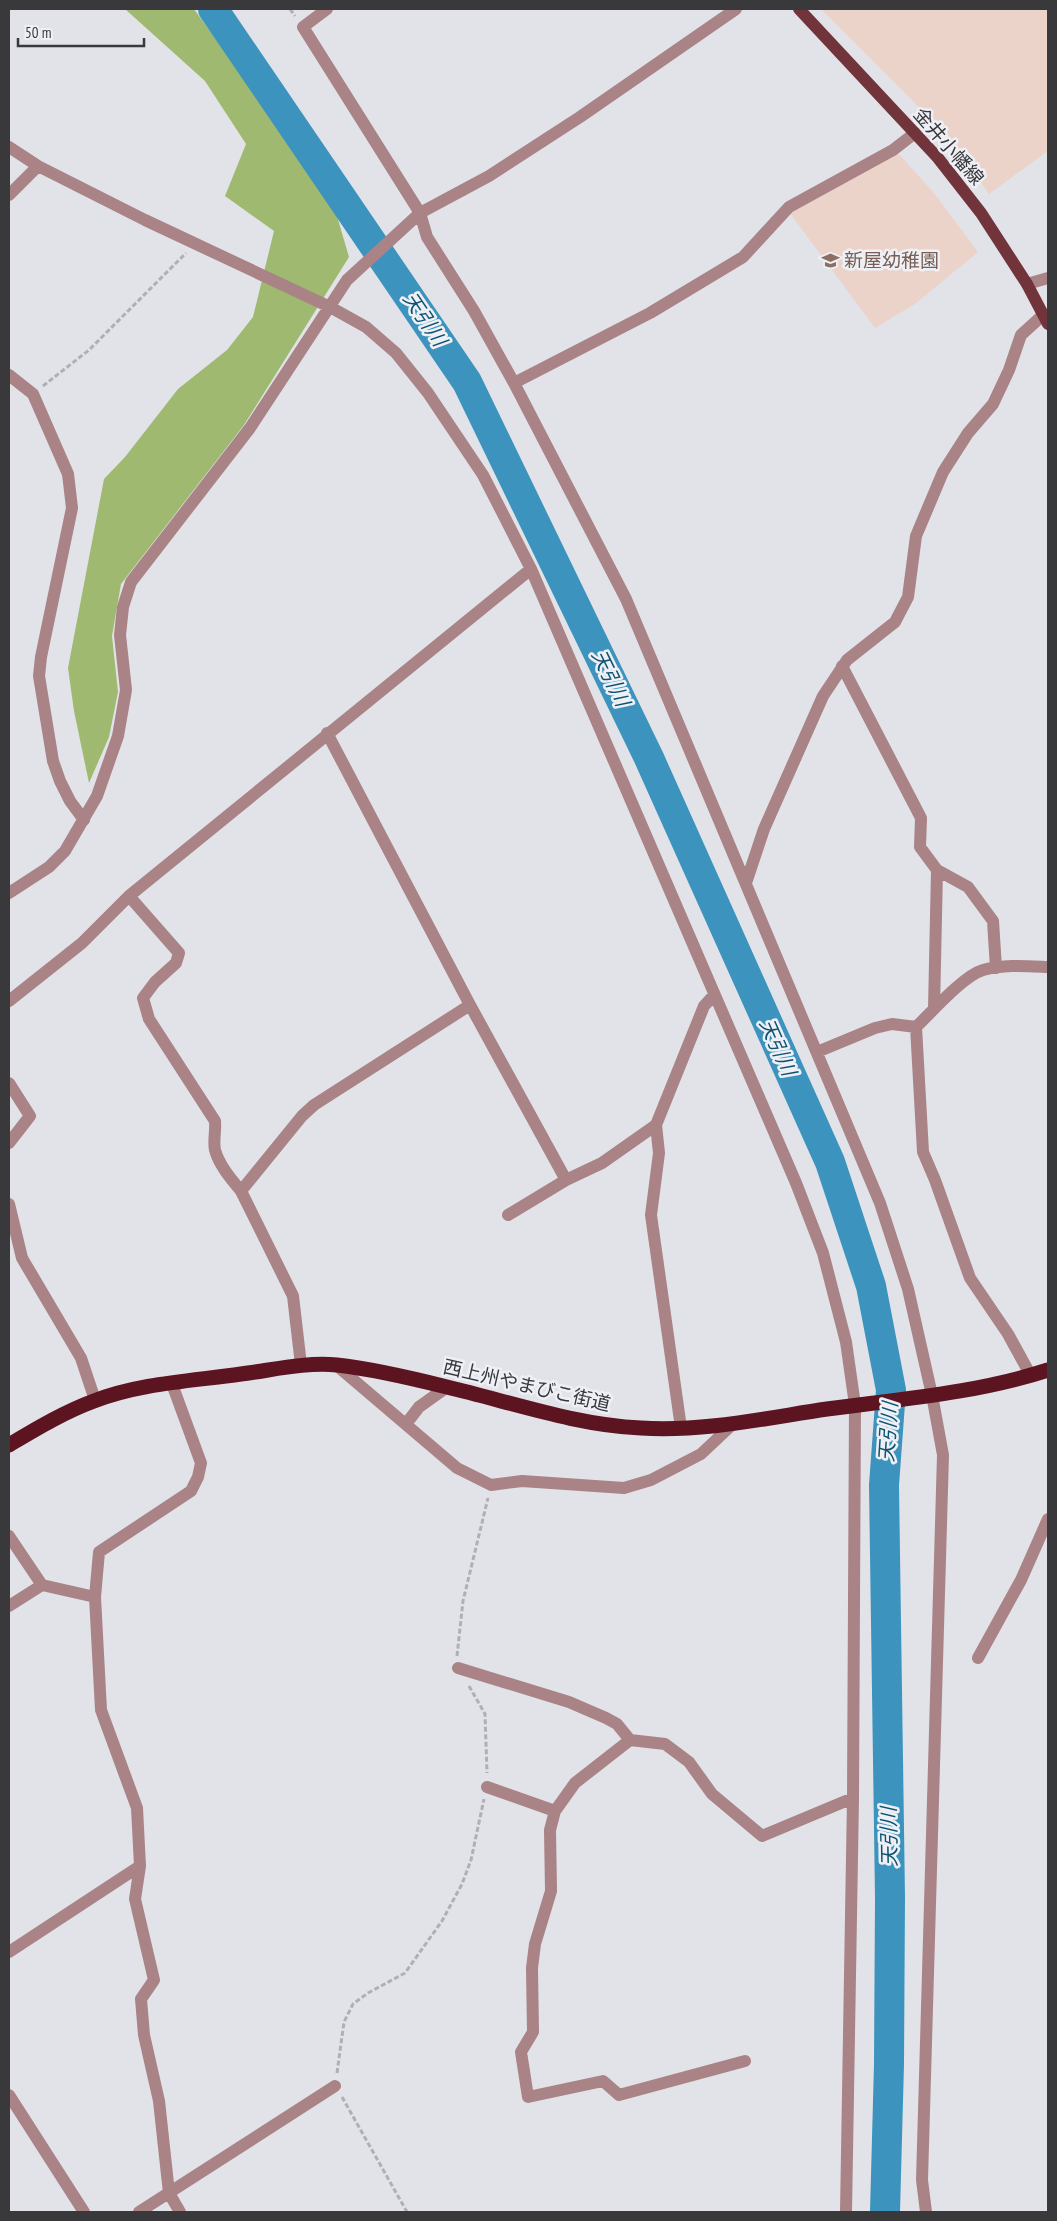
<svg xmlns="http://www.w3.org/2000/svg" width="1057" height="2221" font-family="'PT Sans Narrow','Noto Sans JP',sans-serif">
	<rect width="100%" height="100%" fill="#e1e3e9"/>
	<path fill="#ebd3ca" d="M 821,9 L 1048,9 L 1048,151 L 989,194 L 951,142 L 911,99 Z
		M 897,152 L 934,193 L 978,252 L 915,304 L 875,328 L 789,212 Z"/>
	<path fill="#9fba70" d="M 125,9 L 194,9 L 332,199 L 349,257 L 244,425 L 121,584 L 112,636 L 118,692 L 109,737 L 89,783 L 74,711 L 68,668 L 104,479 L 125,457 L 178,389 L 227,350 L 253,317 L 274,231 L 225,196 L 246,144 L 205,81 Z"/>
	<g fill="none" stroke-linecap="round" stroke-linejoin="round">
		<path stroke="#3c94be" stroke-width="30" d="M 213,9 L 467,382 L 649,758 L 830,1162 L 871,1286 L 891,1390 L 884,1485 L 890,1897 L 889,2064 L 885,2212"/>
		<path stroke="#aeb0b5" stroke-width="3" stroke-dasharray="5 2.5" stroke-linecap="butt" d="M 290,9 L 295,16
			M 43,386 L 89,350 L 186,253
			M 457,1656 L 463,1601 L 488,1498
			M 469,1686 L 485,1714 L 487,1773
			M 337,2073 L 344,2022 L 353,2004 L 368,1993 L 405,1973 L 442,1921 L 462,1884 L 471,1860 L 484,1799
			M 342,2097 L 407,2212"/>
		<path stroke="#a98385" stroke-width="12" d="M 327,9 L 303,27 L 420,213 L 427,237 L 474,311 L 514,383 L 626,599 L 880,1203 L 908,1289 L 932,1395 L 943,1455 L 922,2180 L 926,2212
			M 9,147 L 38,166 L 145,220 L 330,307 L 366,327 L 396,353 L 428,393 L 483,475 L 531,569 L 796,1183 L 823,1253 L 846,1342 L 855,1405 L 853,1798 L 846,2212
			M 9,195 L 38,166
			M 1027,284 L 1048,278
			M 9,375 L 33,394 L 68,474 L 72,508 L 41,657 L 39,676 L 53,761 L 60,781 L 70,801 L 84,820
			M 514,383 L 650,313 L 743,257 L 789,207 L 893,150 L 915,133
			M 842,666 L 921,818 L 920,847 L 937,870 L 934,1009
			M 327,733 L 470,1005 L 566,1180
			M 937,870 L 968,887 L 993,921 L 996,968
			M 746,883 L 764,829 L 823,696 L 847,660 L 895,622 L 908,597 L 916,536 L 943,472 L 968,433 L 993,404 L 1009,370 L 1021,335 L 1043,315
			M 9,893 L 49,867 L 65,851 L 97,796 L 118,736 L 126,690 L 120,635 L 123,607 L 131,582 L 250,428 L 347,280 L 420,213 L 489,176 L 580,117 L 736,9
			M 129,896 L 179,953 L 176,963 L 155,982 L 143,998 L 149,1019 L 215,1121 C 216,1130 213,1142 215,1150 C 219,1165 231,1179 241,1191 L 302,1116 L 314,1105 L 470,1005
			M 9,1001 L 82,943 L 129,896 L 531,569
			M 916,1027 L 923,1152 L 935,1180 L 970,1278 L 1008,1334 L 1031,1376
			M 817,1052 L 875,1028 L 892,1024 L 916,1027 C 932,1012 963,976 983,970 C 1004,964 1027,966 1048,967
			M 9,1083 L 30,1116 L 9,1143
			M 656,1125 L 659,1153 L 651,1215 L 681,1428
			M 241,1191 L 293,1296 L 301,1365
			M 9,1204 L 22,1258 L 81,1358 L 95,1400
			M 508,1215 L 566,1180 L 602,1163 L 656,1125 L 704,1006 L 714,995
			M 336,1365 L 457,1468 L 491,1485 L 522,1481 L 624,1488 L 651,1480 L 701,1454 L 735,1422
			M 172,1384 L 201,1463 L 198,1477 L 191,1491 L 99,1552 L 95,1597 L 101,1710 L 137,1808 L 140,1866 L 135,1899 L 154,1980 L 141,1999 L 144,2035 L 159,2101 L 169,2193 L 180,2212
			M 406,1424 L 419,1407 L 447,1387
			M 9,1536 L 42,1585 L 95,1597
			M 9,1606 L 42,1585
			M 978,1658 L 1021,1580 L 1048,1519
			M 458,1668 L 569,1702 L 606,1718 L 617,1724 L 630,1740
			M 487,1787 L 555,1811 L 575,1783 L 630,1740 L 665,1744 L 689,1762 L 712,1794 L 762,1836 L 853,1798
			M 555,1811 L 550,1830 L 551,1891 L 535,1944 L 532,1968 L 533,2032 L 521,2052 L 528,2097 L 603,2081 L 619,2095 L 745,2061
			M 9,1952 L 140,1866
			M 9,2095 L 84,2212
			M 139,2212 L 335,2086"/>
		<path stroke="#72343b" stroke-width="12" d="M 799,9 L 938,158 L 981,213 L 1027,284 L 1048,324"/>
		<path stroke="#5c1421" stroke-width="15" d="M 9,1445 C 36,1429 64,1412 94,1401 C 140,1383 193,1381 241,1374 C 273,1370 305,1362 337,1365 C 374,1369 411,1378 447,1387 C 511,1402 575,1425 641,1428 C 703,1432 766,1418 827,1409 C 901,1399 977,1393 1048,1370"/>
	</g>
	<defs>
		<symbol id="school-bare" viewBox="-9 -9 18 18"><path d="M0-5L7-2L0 1L-7-2ZM-4 1L0 2.5L4 1V4Q0 6-4 4Z" fill="#8d6e63" stroke="#eef0f6" stroke-width="2.5" paint-order="stroke"/></symbol>
	</defs>
	<g fill-rule="evenodd">
		<use href="#school-bare" x="818" y="248" width="25" height="25"/>
	</g>
	<g text-anchor="middle" stroke-width="5" stroke-linejoin="round" paint-order="stroke">
		<g font-size="19" fill="#39393c" stroke="#eef0f6">
			<text transform="translate(949 146) rotate(49)" y="7">金井小幡線</text>
			<text transform="translate(527 1385) rotate(13)" y="7">西上州やまびこ街道</text>
		</g>
		<g font-size="19" fill="#785e54" stroke="#eef0f6" text-anchor="start">
			<text x="844" y="267">新屋幼稚園</text>
		</g>
		<g font-size="20" font-style="italic" fill="#0d5371" stroke="#eef0f6">
			<text transform="translate(425 319) rotate(56)" y="7">天引川</text>
			<text transform="translate(611 678) rotate(64)" y="7">天引川</text>
			<text transform="translate(778 1047) rotate(66)" y="7">天引川</text>
			<text transform="translate(888 1432) rotate(-86)" y="7">天引川</text>
			<text transform="translate(889 1837) rotate(-91)" y="7">天引川</text>
		</g>
	</g>
	<rect width="1057" height="2221" fill="none" stroke="#39393c" stroke-width="20"/>
	<path d="M18 38v8h126v-8" fill="none" stroke="#39393c" stroke-width="2.5"/>
	<text x="25" y="38" font-size="15" fill="#39393c" stroke="#eef0f6" stroke-width="4" paint-order="stroke">50 m</text>
</svg>
